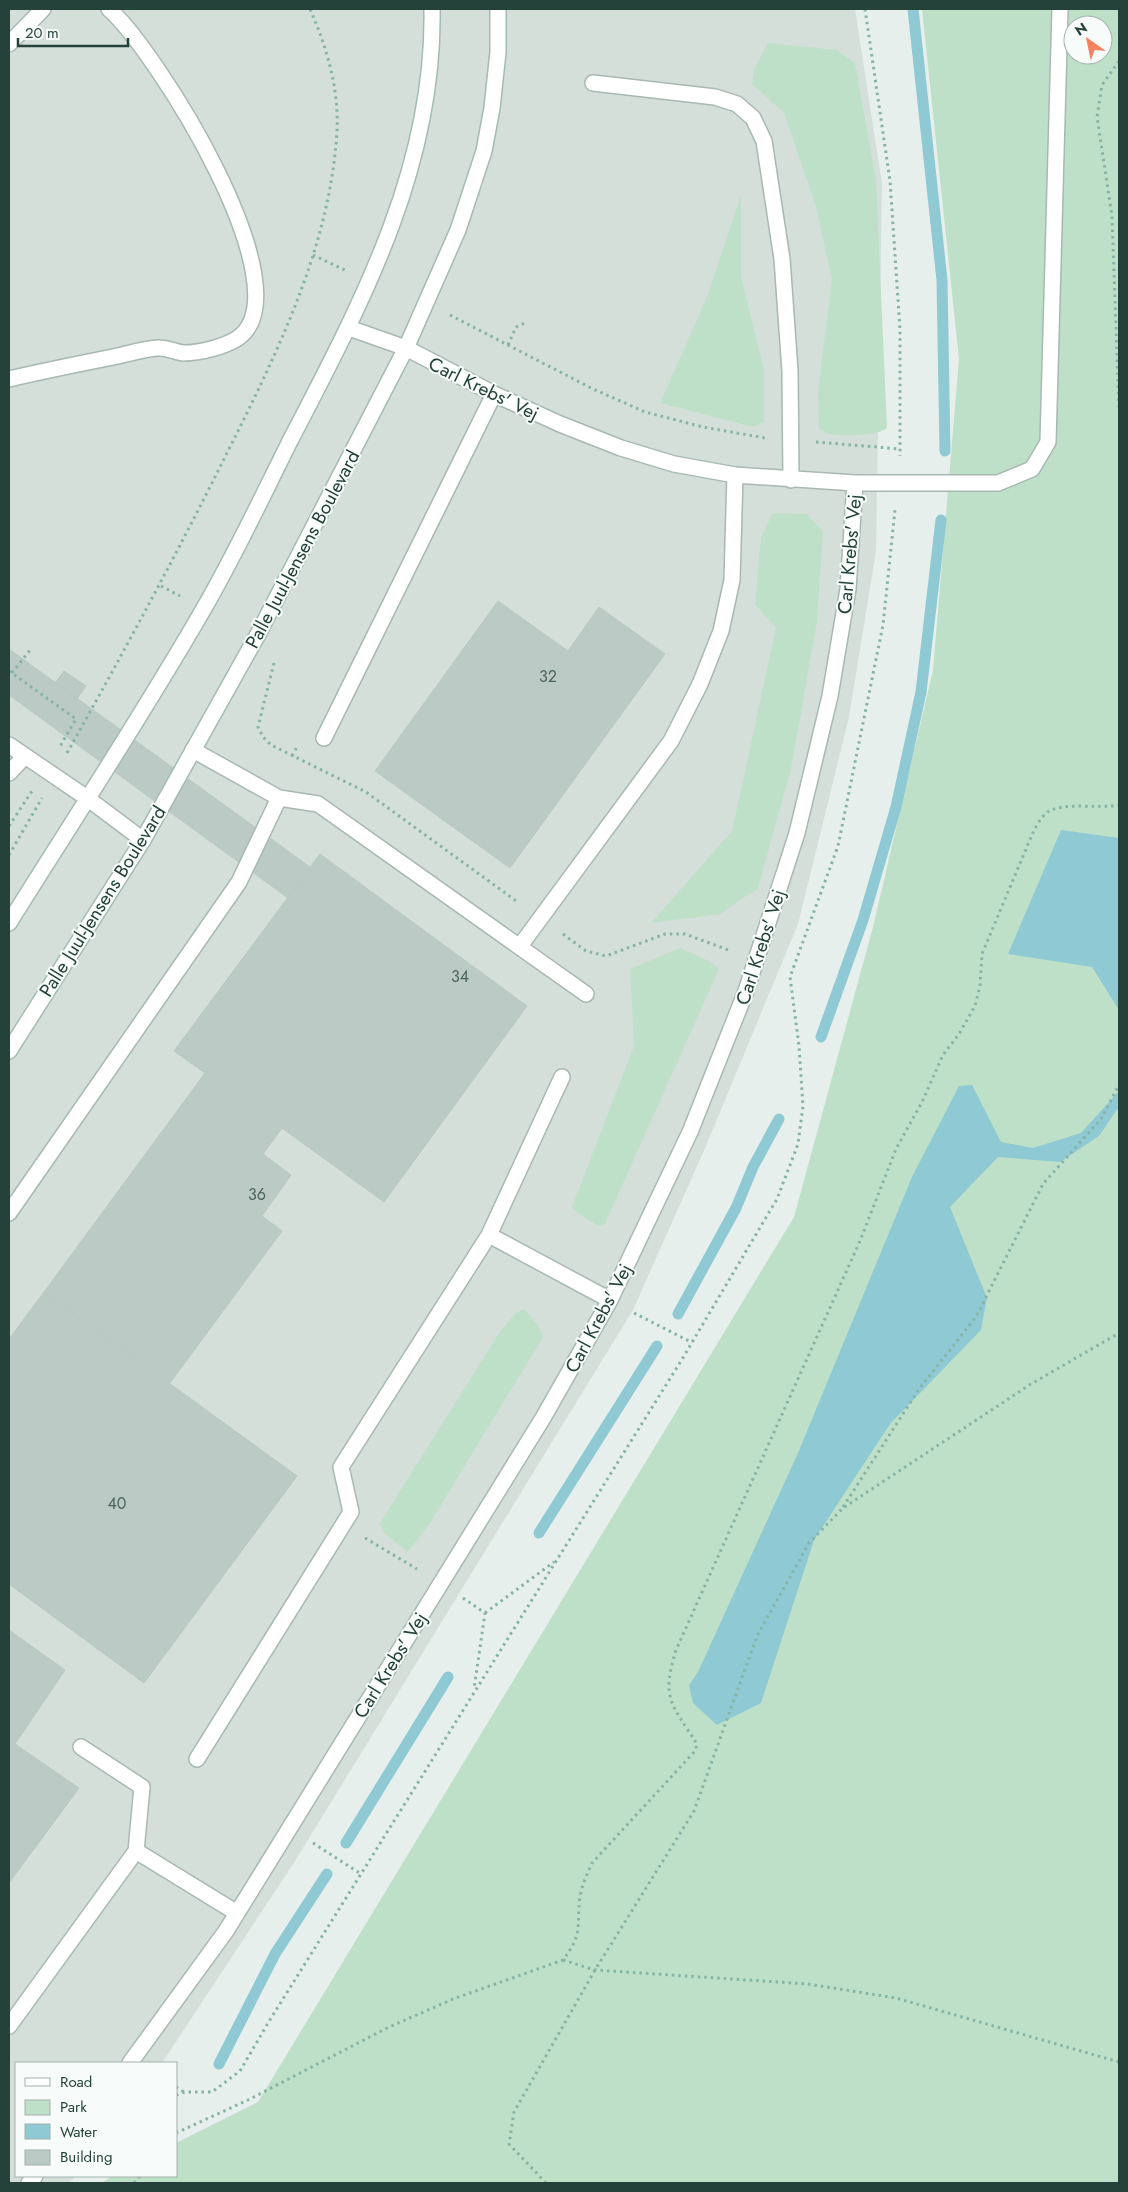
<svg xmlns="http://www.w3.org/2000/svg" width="1128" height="2192" font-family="Jost,sans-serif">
	<rect width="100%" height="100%" fill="#e6efeb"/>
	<path fill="#d4dfda" d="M 9,9 L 855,9 L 882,184 L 876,551 L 849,717 L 798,924 L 706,1146 L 633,1310 L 295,1861 L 162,2063 L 16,2063 L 16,2176 L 76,2176 L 69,2183 L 9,2183 Z"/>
	<path fill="#bfe0c8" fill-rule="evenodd" d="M 922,9 L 1119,9 L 1119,2183 L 101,2183 L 113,2176 L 176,2176 L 176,2143 L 258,2102 L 794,1217 L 873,927 L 933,670 L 959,359 ZM 1073,25 L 1103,25 L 1103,55 L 1073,55 Z
		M 768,43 L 837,50 L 855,63 L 876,180 L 887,428 C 878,436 841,437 829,434 C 825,433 822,430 819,428 L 818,390 L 832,279 L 816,207 L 784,113 L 752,84 L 754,69 Z
		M 741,195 L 741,276 L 764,370 L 764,422 L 753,427 L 660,403 L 707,297 Z
		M 773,513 L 807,514 L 823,532 L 817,622 L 791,769 L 758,888 L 720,914 L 651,923 L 732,831 L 776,628 L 755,604 L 761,537 Z
		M 680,948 L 709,961 L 719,969 L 605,1224 L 598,1226 L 576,1212 L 572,1207 L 634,1046 L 630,969 Z
		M 524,1309 L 538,1325 L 543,1337 L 430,1523 L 408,1552 L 385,1534 L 380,1523 L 501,1330 L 516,1313 Z"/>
	<path fill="#8ec9d4" d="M 1061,830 L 1119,838 L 1119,1010 L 1092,967 L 1008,954 Z
		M 972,1085 L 1001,1142 L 1033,1148 L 1081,1133 L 1119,1091 L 1118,1108 L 1099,1136 L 1060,1162 L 998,1157 L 950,1207 L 987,1298 L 981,1330 L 890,1424 L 814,1540 L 761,1703 L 717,1725 L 693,1703 L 689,1685 L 698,1672 L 798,1453 L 912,1177 L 959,1086 Z"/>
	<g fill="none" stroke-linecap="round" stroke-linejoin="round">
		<path stroke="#8ec9d4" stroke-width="11" d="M 913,9 L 942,280 L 945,451
			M 821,1037 L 863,920 L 896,807 L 921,692 L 941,520
			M 678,1314 L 736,1208 L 753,1167 L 779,1119
			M 539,1533 L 657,1346
			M 346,1843 L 448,1677
			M 219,2064 L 275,1954 L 327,1874"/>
	</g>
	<path fill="#bbcac4" stroke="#b8c9c2" d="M 498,601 L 568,651 L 599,607 L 665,654 L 510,868 L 375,771 Z
		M 9,649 L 310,867 L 288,898 L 9,695 Z
		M 64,671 L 86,686 L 77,699 L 55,683 Z
		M 320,854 L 527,1006 L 384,1202 L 282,1128 L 263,1154 L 291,1175 L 262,1216 L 282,1231 L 170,1383 L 44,1292 L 205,1073 L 174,1051 Z
		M 44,1292 L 297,1476 L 144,1683 L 9,1584 L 9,1339 Z
		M 9,1630 L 65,1670 L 15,1744 L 79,1788 L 9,1883 Z"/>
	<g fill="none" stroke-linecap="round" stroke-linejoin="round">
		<defs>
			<path id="lane" d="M 9,44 L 43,9
				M 593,83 L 715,97 L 737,104 L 753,118 L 764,141 L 782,259 L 790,371 L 791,480
				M 349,328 L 406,348 L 494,394 L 560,424 L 621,448 L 674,464 L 735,475 L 855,483 L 998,483 L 1032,469 L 1048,442 L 1060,9
				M 9,379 C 43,371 78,364 113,357 C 127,354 143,349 157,348 C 166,347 175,352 183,353 C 200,353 224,347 238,338 C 307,290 155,49 109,9
				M 324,738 L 494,394
				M 9,745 L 87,798 L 143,840
				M 193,750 L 279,798 L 318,804 L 586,994
				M 9,773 L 25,756
				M 520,946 L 671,741 L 700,684 L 721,631 L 732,580 L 735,475
				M 9,1213 L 239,882 L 279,798
				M 489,1235 L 610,1300
				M 81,1747 L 142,1787 L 136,1851 L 237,1913
				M 197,1759 L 351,1512 L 341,1467 L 489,1235 L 562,1077
				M 9,2026 L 136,1851
				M 130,2063 L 226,1931 L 543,1418 L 610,1300 L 690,1132 L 746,991 L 797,833 L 830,696 L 848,589 L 855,483
				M 29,2183 L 35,2176"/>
			<path id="secondary" d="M 9,923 C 74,819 142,716 203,610 C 235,555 262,497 290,441 C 361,304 435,167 432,9
				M 9,1051 L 143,840 L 257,636 L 406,348 L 458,230 L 484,151 L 492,108 L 498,52 L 498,9"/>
		</defs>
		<use href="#lane" stroke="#a8b8b2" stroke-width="18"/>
		<use href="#secondary" stroke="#a4bbb3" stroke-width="18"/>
		<path stroke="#86b3a5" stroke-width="3" stroke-dasharray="2.5 4" stroke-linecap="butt" d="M 865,9 L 890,181 L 900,329 L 900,456
			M 1119,61 L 1102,85 L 1097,117 L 1112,216 L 1119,410
			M 313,255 L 345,270
			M 450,315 L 591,388 L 645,412 L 703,427 L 765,438
			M 508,345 L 516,327 L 527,322
			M 816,442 L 900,449
			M 161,586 L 180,596
			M 274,663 L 258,727 L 263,737 L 271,745 L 366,792 L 519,903
			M 9,671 L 76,719 L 59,748
			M 12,673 L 30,650
			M 67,753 C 121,657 173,561 222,463 C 274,359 330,250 337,131 C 339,88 327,48 310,9
			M 292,756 L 298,745
			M 9,826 L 32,791
			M 9,855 L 42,798
			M 563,934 L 586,951 L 606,956 L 665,934 L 685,934 L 731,951
			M 634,1313 L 691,1342
			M 843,1507 L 919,1389 L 976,1317 L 1043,1184 L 1101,1119 L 1119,1085
			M 365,1538 L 417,1569
			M 463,1598 L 485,1613 L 474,1689
			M 485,1613 L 554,1562
			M 313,1843 L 361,1874
			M 563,1960 L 595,1970 L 808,1984 L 896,1998 L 1119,2062
			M 176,2087 L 184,2092
			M 176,2095 L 185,2092 L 212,2092 L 240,2071 L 268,2023 L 681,1361 L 777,1199 L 798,1144 L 803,1106 L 799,1046 L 790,977 L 838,846 L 883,625 L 895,510
			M 176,2133 L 248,2100 L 387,2028 L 453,1999 L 563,1960 C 584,1932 576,1927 580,1897 C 582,1885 587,1874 592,1863 L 695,1751 L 697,1744 C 671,1703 661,1699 676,1650 L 860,1241 L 896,1149 L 922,1102 L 943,1055 L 959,1034 L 975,1006 L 980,986 L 982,954 L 1031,837 C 1035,828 1041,816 1049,811 C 1067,802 1099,809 1119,805
			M 134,2183 L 140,2176
			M 546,2183 L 509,2144 L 514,2112 L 595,1970 L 694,1811 L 757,1636 L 809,1543 L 843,1508 L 1031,1384 L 1119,1333"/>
		<use href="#lane" stroke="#fff" stroke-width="15"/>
		<use href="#secondary" stroke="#fff" stroke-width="15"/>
	</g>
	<g text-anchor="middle" stroke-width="4" stroke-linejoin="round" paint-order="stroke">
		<g font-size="16" fill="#4a645c">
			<text x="548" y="682">32</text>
			<text x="460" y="982">34</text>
			<text x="257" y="1200">36</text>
			<text x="117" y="1509">40</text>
		</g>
		<g font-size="19" fill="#24423a" stroke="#f7fbf9">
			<text transform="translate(484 388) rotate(26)" y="7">Carl Krebs' Vej</text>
			<text transform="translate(302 549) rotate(-62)" y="7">Palle Juul-Jensens Boulevard</text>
			<text transform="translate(849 554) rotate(-85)" y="7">Carl Krebs' Vej</text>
			<text transform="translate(102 901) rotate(-58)" y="7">Palle Juul-Jensens Boulevard</text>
			<text transform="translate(760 947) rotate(-72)" y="7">Carl Krebs' Vej</text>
			<text transform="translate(598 1318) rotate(-62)" y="7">Carl Krebs' Vej</text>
			<text transform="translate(390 1665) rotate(-58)" y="7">Carl Krebs' Vej</text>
		</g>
	</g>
	<rect width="1128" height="2192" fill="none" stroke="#24423a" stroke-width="20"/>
	<rect x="15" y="2062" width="162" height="115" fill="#f7fbf9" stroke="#a3b1ad"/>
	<rect x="25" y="2078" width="25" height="8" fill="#ffffff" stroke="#a3b1ad"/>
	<text x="60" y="2087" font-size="15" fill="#24423a">Road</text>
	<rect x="25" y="2100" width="25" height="15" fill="#bfe0c8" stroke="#a3b1ad"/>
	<text x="60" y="2112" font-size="15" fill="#24423a">Park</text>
	<rect x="25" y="2124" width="25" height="15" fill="#8ec9d4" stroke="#a3b1ad"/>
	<text x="60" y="2137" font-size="15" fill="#24423a">Water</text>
	<rect x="25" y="2150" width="25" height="15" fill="#bbcac4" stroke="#a3b1ad"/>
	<text x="60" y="2162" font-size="15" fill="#24423a">Building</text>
	<g transform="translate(1088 40) rotate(327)"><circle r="24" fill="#f7fbf9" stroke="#a3b1ad"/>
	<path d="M0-4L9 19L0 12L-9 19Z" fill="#f4845f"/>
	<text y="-8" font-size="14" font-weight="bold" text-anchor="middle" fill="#24423a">N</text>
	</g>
	<path d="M18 38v8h110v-8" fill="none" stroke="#24423a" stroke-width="2.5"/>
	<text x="25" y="38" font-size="15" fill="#24423a" stroke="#f7fbf9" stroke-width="4" paint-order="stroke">20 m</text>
</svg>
